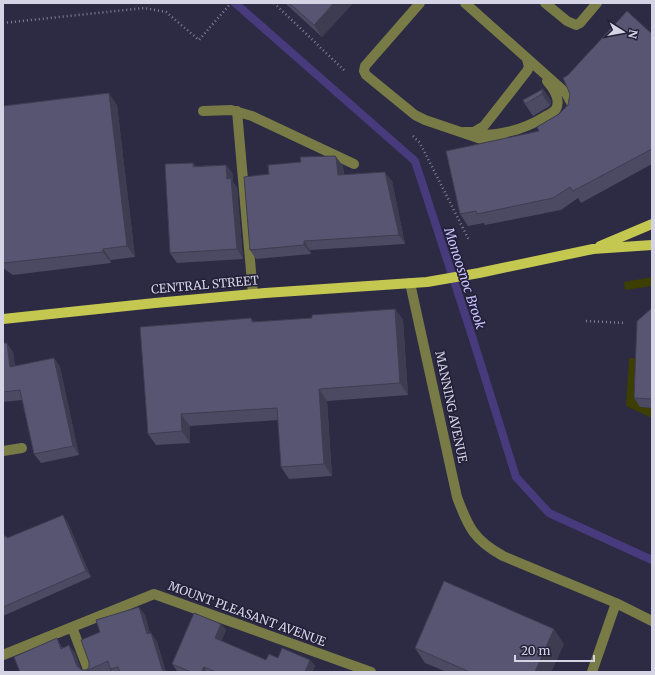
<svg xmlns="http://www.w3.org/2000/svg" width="655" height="675" font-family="Merriweather,serif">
	<rect width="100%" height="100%" fill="#2d2a44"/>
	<path fill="#3d3e02" d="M 652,277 L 652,286 L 625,290 L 624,282 Z
		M 629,358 L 642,359 L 640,407 L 652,408 L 652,418 L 626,406 Z"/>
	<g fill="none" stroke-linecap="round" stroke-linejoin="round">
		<path stroke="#483b7d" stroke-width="8" d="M 235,3 L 415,161 L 472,336 L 516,477 L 549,513 L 652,560"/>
		<path stroke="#828095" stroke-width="2.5" stroke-dasharray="1 3" stroke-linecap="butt" d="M 274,3 L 346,72
			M 3,23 L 144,8 L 166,12 L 199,40 L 231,3
			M 413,136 L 419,142 L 424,151 L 469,240
			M 586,321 L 626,323"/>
		<path stroke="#787b45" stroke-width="10" d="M 420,3 L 365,66 L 364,71 L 366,75 L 415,115 L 425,120 L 484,140 L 506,142
			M 465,3 L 566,93 L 572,104 L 571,110
			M 545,3 L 567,21 L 576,25 L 580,23 L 597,3
			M 203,111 L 231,110 L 252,116 L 354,164
			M 237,111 L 253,294
			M 464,132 L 474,132 L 484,126 L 527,71 L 529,67 L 527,59
			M 485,135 C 508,134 527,128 546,116 C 550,114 554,112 556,109 C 561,100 553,88 547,81
			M 410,283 L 457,497 C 468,527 474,540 503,556 L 616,603 L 652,621
			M 3,451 L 22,448
			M 72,627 L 89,672
			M 3,655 L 154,594 L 371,672
			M 592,672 L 616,603"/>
		<path stroke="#c4c850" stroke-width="10" d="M 600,246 L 652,224
			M 3,319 L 155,303 L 265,293 L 427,282 L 479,273 L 593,249 L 652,245"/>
	</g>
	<path fill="#4c4962" d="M 285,3 L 353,3 L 322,37 Z
		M 652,34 L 652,164 L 581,203 L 578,198 L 561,210 L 485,225 L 484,223 L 468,226 L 460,214 L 539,131 L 559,114 Z
		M 543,89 L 551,101 L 550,106 L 533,116 L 525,104 Z
		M 117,105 L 135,257 L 111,260 L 111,263 L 13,275 L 3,268 L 3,106 Z
		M 336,157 L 343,166 L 344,174 L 392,181 L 405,244 L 310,250 L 311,254 L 256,259 L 250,250 L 269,174 L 301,162 Z
		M 193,163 L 195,166 L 226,165 L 233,174 L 233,182 L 237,188 L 243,259 L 177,263 L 170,253 Z
		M 652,308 L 652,408 L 640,407 L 634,398 Z
		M 395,309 L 403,320 L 408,395 L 327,401 L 332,476 L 289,479 L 281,467 L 278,420 L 190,426 L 190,443 L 156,445 L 148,434 L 251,318 L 254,322 L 312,318 Z
		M 3,343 L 13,352 L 15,366 L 54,358 L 60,367 L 79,455 L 41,463 L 34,454 L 22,400 L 3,402 Z
		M 67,521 L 91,577 L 3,616 L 3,532 L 5,537 L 6,536 L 7,538 Z
		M 145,615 L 150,634 L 151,633 L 157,642 L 166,672 L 112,672 L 111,670 L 108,672 L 20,672 L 62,647 L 63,648 L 75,653 L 81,670 L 86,670 Z
		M 221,624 L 226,630 L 221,641 L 266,660 L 278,658 L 310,660 L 315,666 L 312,672 L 179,672 L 177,671 L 172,664 Z
		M 564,644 L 551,672 L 447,672 L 425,663 L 415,648 Z"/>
	<path fill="#3e3c50" d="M 334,3 L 353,3 L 322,37 L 314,25 Z
		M 543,89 L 551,101 L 550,106 L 542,94 Z
		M 109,93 L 117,105 L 135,257 L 127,246 Z
		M 336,157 L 343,166 L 345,184 L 338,175 Z
		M 226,165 L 233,174 L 233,182 L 237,188 L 243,259 L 237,249 L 227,179 Z
		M 385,172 L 392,181 L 405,244 L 399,235 Z
		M 304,241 L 310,250 L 311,254 L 304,245 Z
		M 103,249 L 111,260 L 111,263 L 103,252 Z
		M 395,309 L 403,320 L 408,395 L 400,383 Z
		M 7,343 L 13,352 L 16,377 L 10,367 Z
		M 54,358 L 60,367 L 79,455 L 73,446 Z
		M 319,389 L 327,401 L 332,476 L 324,464 Z
		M 181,414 L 190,426 L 190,443 L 182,431 Z
		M 63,515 L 67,521 L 91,577 L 86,571 Z
		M 139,607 L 145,615 L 153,643 L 147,634 Z
		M 221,624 L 226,630 L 220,645 L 215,638 Z
		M 554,629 L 564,644 L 551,672 L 535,672 Z
		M 151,633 L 157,642 L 166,672 L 163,672 Z
		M 57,638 L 62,647 L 67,657 L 61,649 Z
		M 69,645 L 75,653 L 82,672 L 77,666 Z
		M 310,660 L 315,666 L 312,672 L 305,672 Z
		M 204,667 L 207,672 L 201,672 Z"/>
	<path fill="#585572" stroke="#3e3c50" d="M 289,3 L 334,3 L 314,25 Z
		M 627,11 L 652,34 L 652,149 L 573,191 L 570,187 L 553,198 L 477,214 L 476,211 L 460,214 L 446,151 L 539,131 L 537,127 L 559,114 L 568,105 L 570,94 L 563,78 L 568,75 Z
		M 543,89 L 542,94 L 525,104 L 523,100 Z
		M 109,93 L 127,246 L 103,249 L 103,252 L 4,263 L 3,262 L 3,106 Z
		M 335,156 L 336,157 L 338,175 L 385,172 L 399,235 L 304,241 L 304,245 L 250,250 L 244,177 L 269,174 L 268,165 L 301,162 L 300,157 Z
		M 193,163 L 193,167 L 226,165 L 227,179 L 231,178 L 237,249 L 170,253 L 165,164 Z
		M 652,308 L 652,399 L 634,398 L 637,321 Z
		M 395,309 L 400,383 L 319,389 L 324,464 L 281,467 L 277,408 L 181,414 L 182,431 L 148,434 L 140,327 L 251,318 L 252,322 L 312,318 L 312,315 Z
		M 3,343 L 7,343 L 10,367 L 54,358 L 73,446 L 34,454 L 20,390 L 3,392 Z
		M 63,515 L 86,571 L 3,607 L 3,536 L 4,537 L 6,536 L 7,538 Z
		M 444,581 L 554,629 L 535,672 L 470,672 L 415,648 Z
		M 139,607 L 147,634 L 151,633 L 163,672 L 120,672 L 118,667 L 110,669 L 108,661 L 84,672 L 20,672 L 14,657 L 57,638 L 61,649 L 69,645 L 77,666 L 82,670 L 86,670 L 89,668 L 89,662 L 81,640 L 100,632 L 96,620 Z
		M 194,613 L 221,624 L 215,638 L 266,660 L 269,654 L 278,658 L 282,648 L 310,660 L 305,672 L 216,672 L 204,667 L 201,672 L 191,672 L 172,664 Z"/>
	<g text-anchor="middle" stroke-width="3.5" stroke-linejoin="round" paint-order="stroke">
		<g font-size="12" fill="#d5d4e5" stroke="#242039">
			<text transform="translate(205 285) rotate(-5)" y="4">CENTRAL STREET</text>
			<text transform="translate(451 407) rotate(78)" y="4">MANNING AVENUE</text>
			<text transform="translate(247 614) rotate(20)" y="4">MOUNT PLEASANT AVENUE</text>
		</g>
		<g font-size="13" font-style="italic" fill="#cac3ff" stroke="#242039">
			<text transform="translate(465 278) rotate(72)" y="5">Monoosnoc Brook</text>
		</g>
	</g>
	<rect width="655" height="675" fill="none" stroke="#d5d4e5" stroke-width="8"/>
	<g transform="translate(623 32) rotate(101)" stroke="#242039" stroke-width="3" paint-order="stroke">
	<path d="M0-3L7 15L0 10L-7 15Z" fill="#d5d4e5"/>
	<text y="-6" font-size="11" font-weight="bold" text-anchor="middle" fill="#d5d4e5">N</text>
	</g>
	<path d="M515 655v6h79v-6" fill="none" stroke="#d5d4e5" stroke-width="2"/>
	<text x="521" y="655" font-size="12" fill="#d5d4e5" stroke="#242039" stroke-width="3" paint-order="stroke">20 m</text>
</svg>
